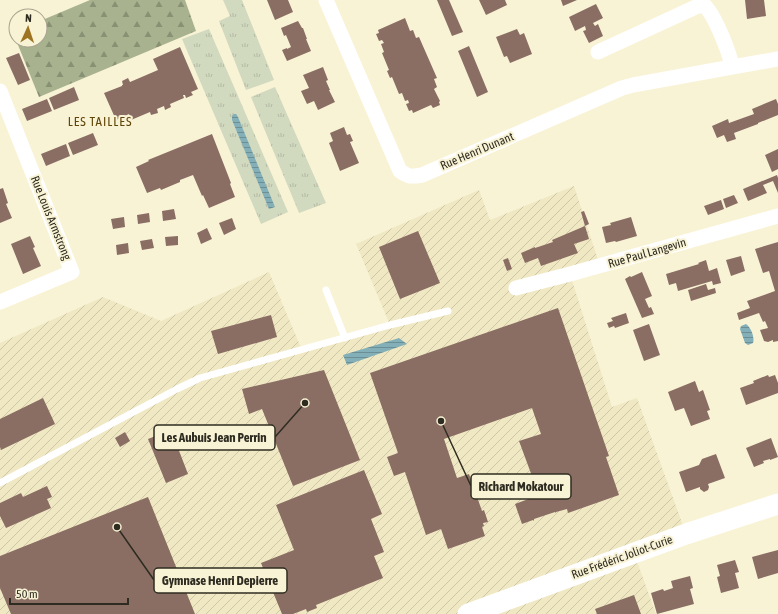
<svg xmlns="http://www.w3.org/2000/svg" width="778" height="614" font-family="'Asap Condensed',sans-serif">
	<defs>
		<pattern id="industrial-furrows" width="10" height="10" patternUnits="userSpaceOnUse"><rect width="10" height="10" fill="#f0e8c3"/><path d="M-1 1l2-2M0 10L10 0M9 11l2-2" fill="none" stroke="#cec7a7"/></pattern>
		<pattern id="grass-tufts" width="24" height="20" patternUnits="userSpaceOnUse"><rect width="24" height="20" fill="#d1d9be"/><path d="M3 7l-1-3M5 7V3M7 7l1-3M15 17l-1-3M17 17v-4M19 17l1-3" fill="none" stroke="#b4baa3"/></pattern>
		<pattern id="forest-firs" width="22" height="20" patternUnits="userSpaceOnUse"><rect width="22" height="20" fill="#a8b28f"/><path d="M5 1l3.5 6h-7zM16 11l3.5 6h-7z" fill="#899174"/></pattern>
		<pattern id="water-rules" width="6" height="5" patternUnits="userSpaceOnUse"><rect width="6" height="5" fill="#83b0b8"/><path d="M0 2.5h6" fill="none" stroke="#6c8f95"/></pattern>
	</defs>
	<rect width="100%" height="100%" fill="#f9f3d6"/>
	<path fill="url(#industrial-furrows)" d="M 574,186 L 600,266 L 570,274 L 612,407 L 637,398 L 686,534 L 634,553 L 656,614 L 0,614 L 0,343 L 103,297 L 161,321 L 269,272 L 302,350 L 390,325 L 356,244 L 479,190 L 490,220 Z"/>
	<path fill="url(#grass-tufts)" d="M 223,0 L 242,0 L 274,80 L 246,90 L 219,21 L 230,16 Z
		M 209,29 L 288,212 L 261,224 L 182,39 Z
		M 275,87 L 326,203 L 299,213 L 251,97 Z"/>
	<path fill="url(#forest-firs)" d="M 90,0 L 185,0 L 196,31 L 39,97 L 16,40 L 40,40 L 40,21 Z"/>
	<path fill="url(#water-rules)" d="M 234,114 L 236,114 L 238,117 L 275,207 L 269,209 L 232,120 L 232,116 Z
		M 746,324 C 751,327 755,338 753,343 L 748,345 L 745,343 L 740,329 L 741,326 Z
		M 399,338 L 407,344 L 347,365 L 343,355 Z"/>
	<path fill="#8a6e64" d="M 267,0 L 288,0 L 293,12 L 275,20 Z
		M 437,0 L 449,0 L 463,32 L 452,36 Z
		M 479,0 L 505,0 L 507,5 L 486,15 Z
		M 561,0 L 577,0 L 563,6 Z
		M 745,0 L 764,0 L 766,16 L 747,19 Z
		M 596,4 L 603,18 L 593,23 L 595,26 L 598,24 L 603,36 L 589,43 L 583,31 L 586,30 L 585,26 L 575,31 L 569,17 Z
		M 405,18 L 410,31 L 413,30 L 416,38 L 419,37 L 437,78 L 434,79 L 437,87 L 434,89 L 440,101 L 439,102 L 440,105 L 433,108 L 431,105 L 413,113 L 412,110 L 409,111 L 406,104 L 409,103 L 408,100 L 405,101 L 402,93 L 399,94 L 392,77 L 390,78 L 387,71 L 389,70 L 382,53 L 384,52 L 381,44 L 384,43 L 382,40 L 379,41 L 376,34 L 379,33 L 378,30 Z
		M 298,21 L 302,28 L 303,28 L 307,39 L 306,39 L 311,51 L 287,61 L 282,50 L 287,48 L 287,49 L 291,47 L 286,35 L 284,36 L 281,28 Z
		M 517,29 L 520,35 L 524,33 L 532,54 L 510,63 L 507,56 L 504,57 L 496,37 Z
		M 469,46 L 488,92 L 477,97 L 458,51 Z
		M 180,47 L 198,89 L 191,92 L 193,95 L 186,98 L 185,95 L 183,95 L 184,98 L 170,104 L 171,107 L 165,110 L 164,106 L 157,109 L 158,113 L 151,115 L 150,112 L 131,120 L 129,114 L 116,120 L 104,93 L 122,86 L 122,85 L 123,85 L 122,81 L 128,78 L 130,82 L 158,70 L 153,59 Z
		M 19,53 L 30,80 L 18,85 L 6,58 Z
		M 323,67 L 328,80 L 326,81 L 330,90 L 329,90 L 335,102 L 318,110 L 314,101 L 307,104 L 301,91 L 309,88 L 303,75 Z
		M 74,87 L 79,100 L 54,110 L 49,98 Z
		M 47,99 L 52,111 L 27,121 L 22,109 Z
		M 776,99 L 778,104 L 778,115 L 758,123 L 758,124 L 734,133 L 736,139 L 727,142 L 724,135 L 717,138 L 712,126 L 728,119 L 729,123 L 754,114 L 752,109 Z
		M 344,127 L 347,135 L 350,134 L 353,141 L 350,142 L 359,163 L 340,171 L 329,143 L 333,141 L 330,133 Z
		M 93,133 L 98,145 L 73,155 L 68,143 Z
		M 212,134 L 231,183 L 230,184 L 235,197 L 209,208 L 203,195 L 202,196 L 193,175 L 180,180 L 180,182 L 161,190 L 160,188 L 147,193 L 136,167 L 149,161 L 148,160 Z
		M 66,144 L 70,156 L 46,166 L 41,154 Z
		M 778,149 L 778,169 L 772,172 L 765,155 Z
		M 777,175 L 778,178 L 778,193 L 773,181 L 763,185 L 767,193 L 748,201 L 743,189 Z
		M 3,188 L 8,203 L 6,204 L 12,218 L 0,223 L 0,189 Z
		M 734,195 L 738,203 L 726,208 L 723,199 Z
		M 721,200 L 724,209 L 708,215 L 704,206 Z
		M 174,209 L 176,219 L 163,221 L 162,211 Z
		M 584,211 L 589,224 L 585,226 L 589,239 L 574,244 L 578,253 L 541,266 L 538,258 L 525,263 L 521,253 L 535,247 L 535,248 L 553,242 L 552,240 L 585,226 L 581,212 Z
		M 149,213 L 150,222 L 138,224 L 137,215 Z
		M 124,217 L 125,227 L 113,229 L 111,219 Z
		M 631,217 L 637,236 L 616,242 L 615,241 L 606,243 L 602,227 L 611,225 L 610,223 Z
		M 232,218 L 236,229 L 224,235 L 219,223 Z
		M 207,228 L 212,239 L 201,244 L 197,233 Z
		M 418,231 L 440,283 L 400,299 L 379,247 Z
		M 30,236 L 35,247 L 33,248 L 41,266 L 23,274 L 11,244 Z
		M 178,236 L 178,245 L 166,246 L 165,237 Z
		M 152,239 L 154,248 L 142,250 L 140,241 Z
		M 778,242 L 778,341 L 773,342 L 773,340 L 768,342 L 764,341 L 760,330 L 768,328 L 765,321 L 763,322 L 759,313 L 739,320 L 737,313 L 750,308 L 747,301 L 775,291 L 769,271 L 763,273 L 755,249 Z
		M 128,243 L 129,253 L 117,255 L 116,245 Z
		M 741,256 L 745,271 L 731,276 L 726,260 Z
		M 508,258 L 512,269 L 507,271 L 503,260 Z
		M 706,260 L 709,271 L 717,268 L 721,283 L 713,285 L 712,281 L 678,291 L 676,283 L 669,285 L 666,274 L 699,264 L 698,263 Z
		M 642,272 L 652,296 L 645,299 L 649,308 L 651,307 L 654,314 L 642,318 L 625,279 L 630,276 L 631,277 Z
		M 706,284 L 708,290 L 715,288 L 716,293 L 691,301 L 688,290 Z
		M 558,308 L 609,456 L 606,457 L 619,495 L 568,513 L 567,509 L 556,512 L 556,513 L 555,512 L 534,519 L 534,521 L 533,520 L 522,524 L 515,504 L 539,495 L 519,441 L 541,434 L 532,408 L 444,439 L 457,478 L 469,474 L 482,511 L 484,510 L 488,522 L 483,523 L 484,526 L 482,527 L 485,536 L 448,549 L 441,529 L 426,535 L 405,472 L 394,476 L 387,457 L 398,453 L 370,373 Z
		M 626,313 L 629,323 L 615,328 L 614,326 L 609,328 L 607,323 L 613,321 L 611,318 Z
		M 271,315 L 277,337 L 218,354 L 211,331 Z
		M 649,324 L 660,355 L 644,361 L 633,330 Z
		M 324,370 L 360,460 L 293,486 L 262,409 L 249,414 L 242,389 Z
		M 768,375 L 769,377 L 775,375 L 778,383 L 778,393 L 746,405 L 740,388 L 754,383 L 753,381 Z
		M 695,381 L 699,392 L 703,390 L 710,410 L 707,411 L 710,419 L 691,426 L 684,408 L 675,411 L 668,392 Z
		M 43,398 L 55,424 L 1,450 L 0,447 L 0,419 Z
		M 171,430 L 188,474 L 166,483 L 148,439 Z
		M 125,432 L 130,441 L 120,447 L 115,438 Z
		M 771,438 L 778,457 L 770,460 L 770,459 L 763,461 L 764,463 L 754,467 L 746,448 Z
		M 716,454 L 725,478 L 708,484 L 709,487 L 708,490 L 704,492 L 700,489 L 700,487 L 686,492 L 679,472 L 699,465 L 702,459 Z
		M 364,470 L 382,514 L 371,519 L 384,552 L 374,556 L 383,578 L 316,605 L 317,608 L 307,612 L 306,609 L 293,614 L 282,614 L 261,563 L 294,550 L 276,505 Z
		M 47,486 L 52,497 L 47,499 L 51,508 L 6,528 L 0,516 L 0,503 L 21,493 L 23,497 Z
		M 148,497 L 195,614 L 11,614 L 0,588 L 0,556 Z
		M 778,550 L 778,573 L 758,579 L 752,557 Z
		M 735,560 L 739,572 L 735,573 L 739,588 L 721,593 L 717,577 L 720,576 L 717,565 Z
		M 690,576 L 693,588 L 690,589 L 694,604 L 657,614 L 651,593 L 663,589 L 664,591 L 673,588 L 671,581 Z
		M 634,595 L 641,614 L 597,614 L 595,609 Z"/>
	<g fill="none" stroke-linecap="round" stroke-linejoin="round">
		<path stroke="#fff" stroke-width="7" d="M 326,290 L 345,338
			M 0,483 L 177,389 L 200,378 L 390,325 L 448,311"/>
		<path stroke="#fff" stroke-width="15" d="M 326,0 L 400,171 C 409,177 411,177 422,175 L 622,88 L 633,85 L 732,67
			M 598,52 L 698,6 L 705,6 C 715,16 730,53 732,67 L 778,59
			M 0,91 L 72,272 L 0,302
			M 516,288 L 570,274 L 778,216"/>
		<path stroke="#fff" stroke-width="21" d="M 468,614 L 686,534 L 778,504"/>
	</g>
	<g text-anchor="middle" stroke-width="4" stroke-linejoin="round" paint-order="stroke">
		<g font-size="12" fill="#2e2c21" stroke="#f9f3d6">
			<text transform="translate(477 151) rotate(-23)" y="4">Rue Henri Dunant</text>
			<text transform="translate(51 218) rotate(68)" y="4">Rue Louis Armstrong</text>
			<text transform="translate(647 253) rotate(-16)" y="4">Rue Paul Langevin</text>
			<text transform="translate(622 557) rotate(-20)" y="4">Rue Frédéric Joliot-Curie</text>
		</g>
		<g font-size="13" letter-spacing="1" fill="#604509" stroke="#f9f3d6">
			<text x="100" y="126">LES TAILLES</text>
		</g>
	</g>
	<path fill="none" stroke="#2e2c21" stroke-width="1.5" d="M305 403L275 437M441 421L471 486M117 527L154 580"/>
	<g fill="#2e2c21" stroke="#f9f3d6" stroke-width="1.5">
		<circle cx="305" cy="403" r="4"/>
		<circle cx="441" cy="421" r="4"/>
		<circle cx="117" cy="527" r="4"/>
	</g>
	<g fill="#f9f3d6" stroke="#2e2c21" stroke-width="1.5">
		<rect x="154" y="425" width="121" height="25" rx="4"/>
		<rect x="471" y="474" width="100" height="25" rx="4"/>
		<rect x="154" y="568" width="133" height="25" rx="4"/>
	</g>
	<g font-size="13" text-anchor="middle" font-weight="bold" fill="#2e2c21">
		<text x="214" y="442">Les Aubuis Jean Perrin</text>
		<text x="521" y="491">Richard Mokatour</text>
		<text x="220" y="585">Gymnase Henri Depierre</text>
	</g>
	<g transform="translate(28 28) rotate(3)"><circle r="19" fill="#f9f3d6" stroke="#a8a38e"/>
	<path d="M0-3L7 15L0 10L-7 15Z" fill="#9d7422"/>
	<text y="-6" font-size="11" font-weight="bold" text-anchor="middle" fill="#2e2c21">N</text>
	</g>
	<path d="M10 598v6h118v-6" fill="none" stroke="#2e2c21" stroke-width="2"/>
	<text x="16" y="598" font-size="12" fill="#2e2c21" stroke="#f9f3d6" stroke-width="3" paint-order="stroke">50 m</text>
</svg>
